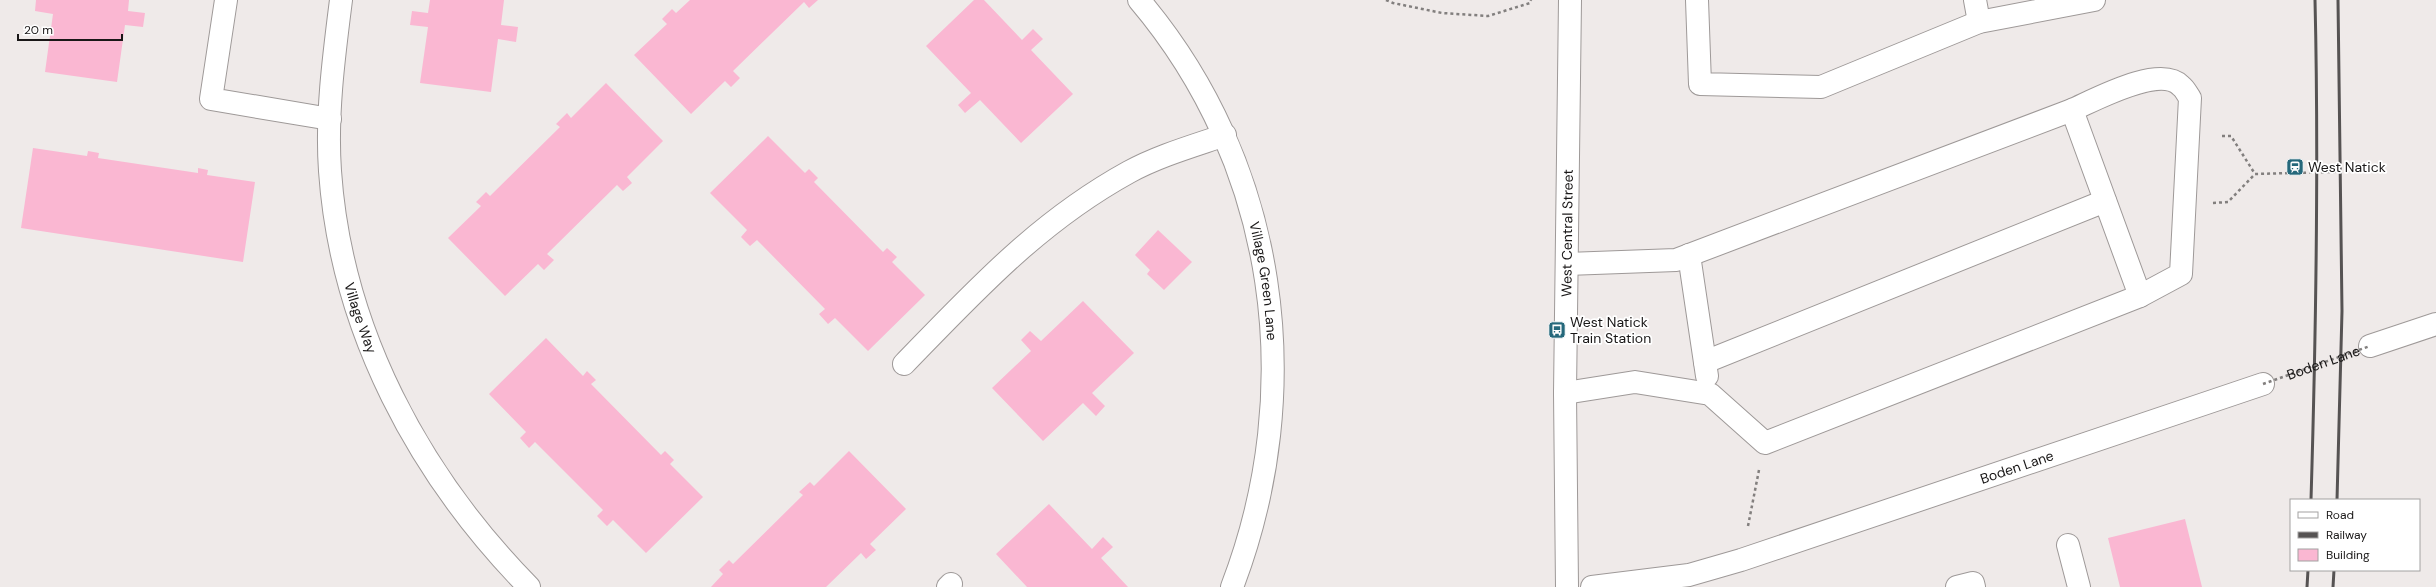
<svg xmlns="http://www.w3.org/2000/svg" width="2436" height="587" font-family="'DM Sans',sans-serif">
	<rect width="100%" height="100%" fill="#efeae9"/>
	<path fill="#fab7d2" d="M 36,0 L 129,0 L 128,11 L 145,13 L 143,27 L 125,25 L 117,82 L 45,72 L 53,14 L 35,11 Z
		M 430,0 L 504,0 L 501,25 L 518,27 L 516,42 L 498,39 L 491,92 L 420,83 L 428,27 L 410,25 L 412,11 L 428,13 Z
		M 690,0 L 818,0 L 809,8 L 804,2 L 733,71 L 740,78 L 731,87 L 725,81 L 691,114 L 634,55 L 667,24 L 662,19 L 672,9 L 676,13 Z
		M 974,0 L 984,0 L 1022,40 L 1033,29 L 1043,39 L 1031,50 L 1073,94 L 1021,143 L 980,100 L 965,113 L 958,105 L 971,93 L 926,46 Z
		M 606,83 L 663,141 L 627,177 L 632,183 L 623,191 L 617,185 L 547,254 L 554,260 L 544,270 L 538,264 L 505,296 L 448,238 L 481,206 L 476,202 L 486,192 L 490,196 L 560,127 L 556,124 L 567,113 L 571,118 Z
		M 768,136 L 805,173 L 809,169 L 818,178 L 814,182 L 883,252 L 887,248 L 897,257 L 892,262 L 925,295 L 868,351 L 835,318 L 828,324 L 819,314 L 825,309 L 757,240 L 750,246 L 741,237 L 747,230 L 710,193 Z
		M 33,148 L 87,156 L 88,151 L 99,153 L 98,158 L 198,173 L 198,168 L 208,170 L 207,175 L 255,182 L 243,262 L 21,228 Z
		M 1158,230 L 1192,262 L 1164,290 L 1147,274 L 1150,270 L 1135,255 Z
		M 1083,301 L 1134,353 L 1092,393 L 1105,406 L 1096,416 L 1083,403 L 1043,441 L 992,388 L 1031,351 L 1021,340 L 1030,331 L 1041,341 Z
		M 546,338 L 583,376 L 587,371 L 596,380 L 591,384 L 661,455 L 665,451 L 674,460 L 670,464 L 703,497 L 646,553 L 613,520 L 607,526 L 597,516 L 603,510 L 535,442 L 529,448 L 520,438 L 526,432 L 489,394 Z
		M 849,451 L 906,509 L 870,544 L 876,550 L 866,559 L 861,553 L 826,587 L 711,587 L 723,574 L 719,570 L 729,560 L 733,564 L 803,495 L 799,492 L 810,482 L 814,486 Z
		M 1049,504 L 1092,549 L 1103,537 L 1113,547 L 1101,558 L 1128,587 L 1027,587 L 996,554 Z
		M 2185,519 L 2202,587 L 2120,587 L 2108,538 Z"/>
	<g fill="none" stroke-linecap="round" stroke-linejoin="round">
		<defs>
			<g id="minor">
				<path d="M 226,0 L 211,99 L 330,119"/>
				<path id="s1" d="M 341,0 C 334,55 326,115 330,171 C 341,330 419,475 529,587"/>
				<path id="s2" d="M 1139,0 C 1278,164 1308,389 1232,587"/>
				<path d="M 1697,0 L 1700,84 L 1821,87 L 1979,22 L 2094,0"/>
				<path d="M 1975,0 L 1979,22"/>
				<path d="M 2072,110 C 2095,100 2160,64 2181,86 C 2185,89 2187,94 2190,98 L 2181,274 L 2140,296"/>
				<path d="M 1689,255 L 1707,376"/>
				<path d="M 2370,346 L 2436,324"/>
				<path d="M 1705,362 L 2105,201"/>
				<path d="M 904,364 C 975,291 1038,222 1129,172 C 1158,156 1193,146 1225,135"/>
				<path d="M 1565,393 L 1635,382 L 1710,394 L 1765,443 L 2140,296 L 2072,110 L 1676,260 L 1567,264"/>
				<path d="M 2068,545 L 2079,587"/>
				<path d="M 948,587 L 951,584"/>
				<path id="s3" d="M 1592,587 L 1689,575 L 1741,560 L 2263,384"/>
				<path d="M 1957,587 L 1973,583 L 1974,587"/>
			</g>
			<g id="major">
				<path id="s4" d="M 1567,587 L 1565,393 L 1570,0"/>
			</g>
		</defs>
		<use href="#minor" stroke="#9e9998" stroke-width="24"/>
		<use href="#major" stroke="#9e9998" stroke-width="24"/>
		<path stroke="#827f7e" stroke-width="2.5" stroke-dasharray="3 3" stroke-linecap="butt" d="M 1386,0 L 1393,3 L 1442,13 L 1488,16 L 1530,3 L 1531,0
			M 2222,136 L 2231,136 L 2255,174
			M 2213,203 L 2228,202 L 2255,174 L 2367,171
			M 1748,526 L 1759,470"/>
		<use href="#minor" stroke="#fff" stroke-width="22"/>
		<use href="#major" stroke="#fff" stroke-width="22"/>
		<path stroke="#565353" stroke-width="3" d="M 2311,500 C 2316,333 2319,167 2315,0
			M 2337,500 L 2342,311 L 2338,0
			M 2307,587 L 2308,570
			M 2333,587 L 2334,570"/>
		<path stroke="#827f7e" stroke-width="2.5" stroke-dasharray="3 3" stroke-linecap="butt" id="s5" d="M 2263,384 L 2370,346"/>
	</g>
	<defs>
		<symbol id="station-square" viewBox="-11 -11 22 22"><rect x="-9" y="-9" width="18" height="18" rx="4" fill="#25687b" stroke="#fff"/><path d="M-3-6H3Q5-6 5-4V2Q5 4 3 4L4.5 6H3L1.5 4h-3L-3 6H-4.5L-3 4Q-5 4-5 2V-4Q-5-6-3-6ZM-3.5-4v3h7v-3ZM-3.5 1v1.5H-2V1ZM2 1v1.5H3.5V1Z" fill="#fff"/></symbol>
		<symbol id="bus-square" viewBox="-11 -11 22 22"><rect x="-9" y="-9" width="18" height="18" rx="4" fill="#25687b" stroke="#fff"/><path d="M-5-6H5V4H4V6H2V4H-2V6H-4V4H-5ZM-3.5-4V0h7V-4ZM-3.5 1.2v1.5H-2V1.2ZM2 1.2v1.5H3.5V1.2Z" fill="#fff"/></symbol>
	</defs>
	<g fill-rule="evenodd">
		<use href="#station-square" x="2285" y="157" width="20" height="20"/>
		<use href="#bus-square" x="1547" y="320" width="20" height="20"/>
	</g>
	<g text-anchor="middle" stroke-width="3.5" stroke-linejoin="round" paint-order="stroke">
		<g font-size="14" fill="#191717" stroke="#fff" text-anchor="start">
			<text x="2308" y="172">West Natick</text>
			<text x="1570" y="327">West Natick<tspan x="1570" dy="16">Train Station</tspan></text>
		</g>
		<g font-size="14" fill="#191717" stroke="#fff">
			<text dy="5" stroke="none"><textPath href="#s4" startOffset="354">West Central Street</textPath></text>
			<text dy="5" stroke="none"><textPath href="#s2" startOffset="312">Village Green Lane</textPath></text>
			<text dy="5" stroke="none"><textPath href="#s1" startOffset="322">Village Way</textPath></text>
			<text dy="5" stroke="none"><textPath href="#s5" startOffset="64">Boden Lane</textPath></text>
			<text dy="5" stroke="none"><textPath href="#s3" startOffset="443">Boden Lane</textPath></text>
		</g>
	</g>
	<rect x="2290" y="499" width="130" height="72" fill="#ffffff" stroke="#a3a2a2"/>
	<rect x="2298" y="512" width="20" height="6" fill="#ffffff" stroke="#a3a2a2"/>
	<text x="2326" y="519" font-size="12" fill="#191717">Road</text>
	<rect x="2298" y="532" width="20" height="6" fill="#565353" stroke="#a3a2a2"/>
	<text x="2326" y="539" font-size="12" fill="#191717">Railway</text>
	<rect x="2298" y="549" width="20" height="12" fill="#fab7d2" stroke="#a3a2a2"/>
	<text x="2326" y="559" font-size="12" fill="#191717">Building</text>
	<path d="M18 34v6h104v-6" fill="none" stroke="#191717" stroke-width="2"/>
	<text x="24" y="34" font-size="12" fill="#191717" stroke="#ffffff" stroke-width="3" paint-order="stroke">20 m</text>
</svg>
